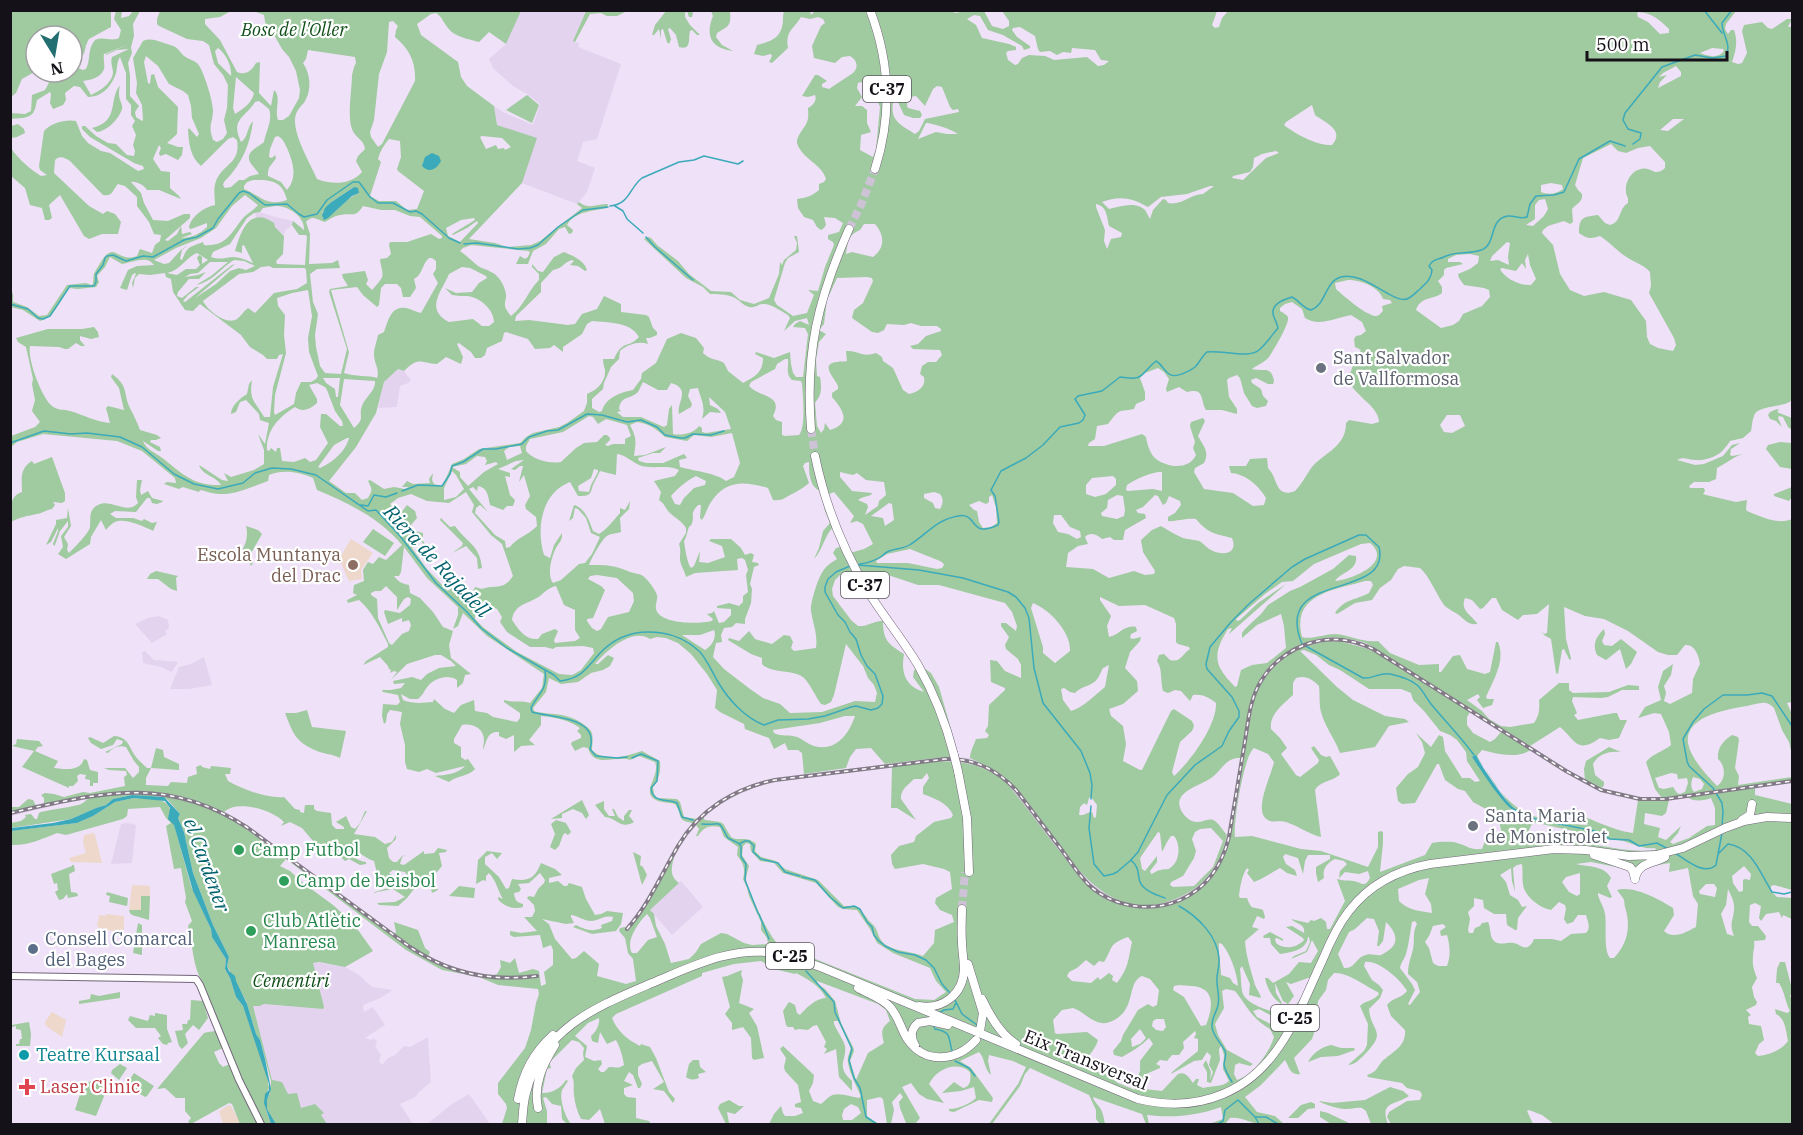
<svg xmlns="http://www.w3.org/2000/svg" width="1803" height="1135" font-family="'IBM Plex Serif',serif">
	<rect width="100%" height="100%" fill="#efe1f7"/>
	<path fill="#e4d3ef" d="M 586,10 L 573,41 L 579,43 L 578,47 L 621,64 L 597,139 L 583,142 L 577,161 L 595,168 L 587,192 L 577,204 L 522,183 L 536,139 L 497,125 L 494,106 L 503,112 L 533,125 L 540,104 L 527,94 L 513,86 L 493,68 L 489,59 L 506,44 L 521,11 Z
		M 260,212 L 275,217 L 293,221 L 292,225 L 285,231 L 284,235 L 277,229 L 272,221 L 256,217 L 255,213 Z
		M 398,369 L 404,371 L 411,380 L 408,383 L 400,386 L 397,407 L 378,408 L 384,382 Z
		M 159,616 L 168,620 L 169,628 L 165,631 L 167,634 L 152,643 L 135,624 L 148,618 Z
		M 1335,637 L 1350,638 L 1366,643 L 1585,780 L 1602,788 L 1615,793 L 1647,798 L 1666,798 L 1708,792 L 1708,795 L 1654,800 L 1614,796 L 1599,790 L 1583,783 L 1377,653 L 1355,644 L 1343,642 L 1328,641 L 1309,645 L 1308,642 Z
		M 1295,648 L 1296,650 L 1279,661 L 1272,668 L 1259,687 L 1231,838 L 1222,861 L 1209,881 L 1195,893 L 1172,905 L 1154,908 L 1129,907 L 1098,894 L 1079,877 L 1003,779 L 992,771 L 978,766 L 953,760 L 776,781 L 756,785 L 733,795 L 703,817 L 686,836 L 645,908 L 628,930 L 625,927 L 643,906 L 684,835 L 701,815 L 732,793 L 755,783 L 775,778 L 946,757 L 970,758 L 994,768 L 1005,777 L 1016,787 L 1075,866 L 1113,898 L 1130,904 L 1147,905 L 1189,893 L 1213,871 L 1224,849 L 1253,692 L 1263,674 L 1277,659 Z
		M 145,651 L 154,660 L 178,662 L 172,672 L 161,667 L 143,663 L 142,652 Z
		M 204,657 L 212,685 L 189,689 L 170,689 L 179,667 L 191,664 Z
		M 1792,780 L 1792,783 L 1722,793 L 1721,790 Z
		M 115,791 L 149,791 L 176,795 L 195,800 L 227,813 L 249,827 L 410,946 L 440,963 L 456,969 L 493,977 L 509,978 L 537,975 L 537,976 L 509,979 L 492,978 L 455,971 L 439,965 L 409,948 L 248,829 L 226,815 L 194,802 L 163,795 L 127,793 L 69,802 L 11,816 L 11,811 Z
		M 127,823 L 136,825 L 132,863 L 111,864 L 121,824 Z
		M 681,881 L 703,907 L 672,935 L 650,910 Z
		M 316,962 L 345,967 L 359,975 L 372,987 L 393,990 L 380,998 L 363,1005 L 364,1012 L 373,1007 L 385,1025 L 365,1038 L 371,1040 L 374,1038 L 377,1042 L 375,1046 L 381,1055 L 379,1061 L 382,1065 L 388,1058 L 395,1055 L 404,1046 L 410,1047 L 428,1037 L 431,1082 L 419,1092 L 415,1097 L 400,1104 L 413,1124 L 327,1124 L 320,1115 L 324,1113 L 301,1108 L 272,1080 L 252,1005 L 260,1006 L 264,1004 L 323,1009 L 312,963 Z
		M 469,1094 L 490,1124 L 427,1124 L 452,1104 Z"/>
	<path fill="#eed8cb" d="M 351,539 L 373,553 L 361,570 L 362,579 L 349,581 L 339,559 Z
		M 93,833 L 95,835 L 102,863 L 71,862 L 69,858 L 86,853 L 83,843 L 84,835 Z
		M 134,885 L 150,886 L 150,896 L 141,896 L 141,911 L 129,910 L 132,886 Z
		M 106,914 L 124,916 L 124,933 L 123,934 L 97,927 L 99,915 L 105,916 Z
		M 52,1012 L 66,1020 L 62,1037 L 46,1026 L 45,1022 Z
		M 229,1105 L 231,1106 L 240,1122 L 239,1124 L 223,1124 L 219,1111 Z"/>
	<path fill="#a0caa0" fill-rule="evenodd" d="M 816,10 L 951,10 L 955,13 L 961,12 L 962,11 L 984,11 L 992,26 L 1003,29 L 1009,26 L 1009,21 L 1002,11 L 1217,11 L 1212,25 L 1215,28 L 1219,27 L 1222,18 L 1229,10 L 1736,11 L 1726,24 L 1725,29 L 1728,34 L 1731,30 L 1734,30 C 1738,41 1736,51 1732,62 L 1738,64 L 1742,63 L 1747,53 L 1742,31 L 1744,25 L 1762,22 L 1768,28 L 1772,29 L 1787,19 L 1792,19 L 1788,27 L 1792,27 L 1792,400 C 1784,408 1757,405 1754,416 C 1752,421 1752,426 1751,431 L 1743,438 L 1730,441 C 1728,444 1726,447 1724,449 C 1719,456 1705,461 1696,460 C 1688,460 1684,456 1677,460 L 1695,465 L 1704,464 L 1723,456 L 1732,445 L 1740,443 L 1731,449 L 1730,455 L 1732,456 L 1744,454 C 1734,456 1727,463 1717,468 L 1716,479 L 1709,482 L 1694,482 L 1689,486 L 1690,488 L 1704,488 L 1705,491 L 1703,494 L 1706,495 L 1736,502 L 1747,500 L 1746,509 L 1747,511 C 1762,517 1777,525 1792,519 L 1792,702 L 1787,703 L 1792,714 L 1792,755 L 1789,742 L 1782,730 L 1774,708 C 1771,705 1769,704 1766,703 C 1760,702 1753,705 1747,706 C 1729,709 1684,716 1688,743 C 1691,759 1706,774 1717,786 C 1726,780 1726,766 1718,759 C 1717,748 1723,741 1732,735 L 1738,737 L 1739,740 L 1735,768 L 1739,776 L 1738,785 L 1792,777 L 1792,780 L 1721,791 L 1722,792 L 1755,788 L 1755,795 L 1792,804 L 1792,890 L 1774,885 L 1771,886 L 1771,891 L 1777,897 L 1792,898 L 1792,919 L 1783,915 L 1782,918 L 1779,912 L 1766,914 L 1761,921 L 1759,918 L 1761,906 L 1755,903 L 1750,905 L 1749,922 L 1752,926 L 1758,926 L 1766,936 L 1765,940 L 1754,941 C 1755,948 1753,950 1753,957 C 1752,965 1754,971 1757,978 L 1752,987 L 1754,997 L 1757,1002 L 1756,1005 L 1746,1010 L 1751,1015 L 1748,1017 L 1749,1024 L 1761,1026 L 1764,1040 L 1759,1044 L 1755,1053 L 1758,1056 C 1769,1055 1782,1050 1788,1041 C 1786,1032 1786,1019 1776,1014 L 1775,1009 L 1787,1013 L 1790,1011 C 1785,1002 1785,992 1779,983 L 1776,983 L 1777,969 L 1780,962 L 1785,962 L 1792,989 L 1790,997 L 1792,997 L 1792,1124 L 1554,1124 L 1542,1115 L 1529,1110 L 1527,1111 L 1533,1124 L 1391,1124 L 1387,1117 L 1389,1112 L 1407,1101 L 1420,1100 L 1422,1095 L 1420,1091 L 1407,1088 L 1402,1083 L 1368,1077 L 1367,1075 C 1380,1071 1377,1064 1386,1058 C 1396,1050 1406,1045 1405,1030 L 1391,1016 L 1387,1005 C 1392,998 1402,998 1407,991 C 1401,980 1379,960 1365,962 L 1364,966 L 1372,980 L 1379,985 L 1383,990 L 1380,998 L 1369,1009 C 1371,1033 1388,1030 1365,1054 C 1359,1060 1356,1064 1348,1065 L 1364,1051 L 1367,1045 L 1368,1024 L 1360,1006 C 1366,1000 1374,1001 1379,994 L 1378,992 C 1365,986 1348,972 1334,973 L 1328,980 L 1326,990 L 1318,1001 L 1316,1027 L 1312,1039 L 1294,1058 L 1300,1074 C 1290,1076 1289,1066 1285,1060 L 1261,1085 L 1245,1097 L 1257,1112 L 1275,1116 L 1284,1124 C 1276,1124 1265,1126 1258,1124 C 1248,1122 1242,1117 1230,1118 L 1225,1124 L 1209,1124 L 1223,1119 L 1221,1107 C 1196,1116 1173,1118 1147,1115 L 1149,1124 L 1146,1124 L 1142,1114 L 1093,1097 C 1094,1102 1097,1103 1100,1108 C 1103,1112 1104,1119 1105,1124 L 1100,1124 L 1096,1119 L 1096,1110 L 1089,1095 L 1030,1068 L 1025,1074 L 1020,1086 L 992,1124 L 989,1124 L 1018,1084 L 1026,1067 L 1013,1061 L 989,1055 L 988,1061 L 991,1075 C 984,1069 985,1058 979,1052 L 960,1061 L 971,1068 L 993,1098 L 992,1102 L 979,1100 L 954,1112 L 949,1111 L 949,1109 C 958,1109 970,1104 976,1098 L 974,1087 L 961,1091 L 942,1093 L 954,1082 L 963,1088 C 971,1086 971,1079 970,1072 C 957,1060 936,1069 929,1084 L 944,1103 L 927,1099 L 919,1094 L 911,1083 L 902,1087 L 920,1118 L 915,1124 L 904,1124 L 906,1123 L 900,1108 L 899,1102 L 903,1097 L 900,1093 L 892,1102 L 894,1110 L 891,1124 L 887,1124 L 883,1099 L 880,1097 L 867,1100 L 867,1116 L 878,1124 L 769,1124 L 774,1114 L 781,1106 L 783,1113 L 785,1116 L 795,1116 L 803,1113 L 801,1108 L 795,1107 L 795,1104 L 801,1102 L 798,1085 L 785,1071 L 784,1067 L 786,1058 L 780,1049 L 783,1046 L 814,1075 L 813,1083 L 809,1091 L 813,1101 L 821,1104 C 824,1102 826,1099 829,1097 C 837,1091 850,1097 859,1098 L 861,1096 C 857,1087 846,1066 848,1057 C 849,1054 850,1051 851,1047 L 838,1021 L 834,1021 L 834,1024 C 837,1031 843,1039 845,1046 C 847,1061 835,1066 852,1081 L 852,1091 L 839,1077 L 836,1049 L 824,1054 L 827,1049 L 824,1047 L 826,1042 L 817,1025 L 813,1026 L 808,1030 L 799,1029 L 795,1030 L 793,1027 L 788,1027 L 786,1025 L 783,1011 L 789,1002 L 795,1005 L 797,1013 L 800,1015 C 806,1008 816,998 826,998 C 819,985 809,980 796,973 L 795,974 L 774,969 L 761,961 L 734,964 L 702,973 L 702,976 L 616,1014 L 612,1018 C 617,1031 628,1040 640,1046 L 641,1044 L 650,1047 L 656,1058 L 669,1092 L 675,1099 L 673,1103 L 664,1091 L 653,1089 L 664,1082 L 652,1061 L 642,1064 L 638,1067 L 638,1075 L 642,1084 L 640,1088 L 638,1088 L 633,1075 L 629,1072 L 624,1081 L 633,1085 L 624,1088 L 624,1094 L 627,1097 L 636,1098 L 636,1118 L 649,1121 L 651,1124 L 605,1124 L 600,1109 L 589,1120 L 581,1119 C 577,1111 575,1104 574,1095 C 573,1087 575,1083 572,1076 L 576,1068 L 584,1060 L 583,1053 L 584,1048 L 579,1042 L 572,1040 L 550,1062 L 550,1065 L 551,1068 L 547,1069 L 542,1093 C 551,1094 561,1088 566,1080 L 568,1081 C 566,1084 564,1087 562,1090 C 559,1099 565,1117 571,1124 L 567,1124 L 562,1119 L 561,1106 L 552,1104 L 546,1097 L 543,1098 L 547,1111 L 547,1124 L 502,1124 L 507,1108 L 506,1104 L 498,1094 L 498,1083 L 525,1048 L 531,1030 L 536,1003 L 539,994 L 538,989 L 498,985 L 479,977 L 442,970 L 406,950 L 286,859 L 280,866 L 290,871 L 303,883 L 333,905 L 353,923 L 373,951 L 345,967 L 319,962 L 313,963 L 324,1007 L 323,1009 L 264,1004 L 260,1006 L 253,1006 L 272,1080 L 282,1082 L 288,1094 L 297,1093 L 301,1108 L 315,1104 L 324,1113 L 321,1115 L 327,1124 L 276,1124 L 267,1109 L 267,1100 L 270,1093 L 271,1081 L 260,1040 L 256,1034 L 246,1001 L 227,966 L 229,957 L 213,925 L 193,873 L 184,832 L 178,818 L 180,814 L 168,800 L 161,796 L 154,797 L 132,795 L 113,799 L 106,805 L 96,808 L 71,819 L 11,828 L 11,823 L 21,821 L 26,817 L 25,815 L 31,814 L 35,819 L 37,819 L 39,813 L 41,812 C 54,809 66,808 78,805 C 84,804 85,800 90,798 C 134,783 195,797 234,820 L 409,948 C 450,972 489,984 537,976 L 536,975 L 509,978 L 493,977 L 493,975 L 497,974 L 501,967 L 500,960 L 510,963 L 515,958 L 519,973 L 533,969 L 539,971 L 541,986 L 546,984 L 544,972 L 553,965 L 553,950 L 551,945 L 543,948 L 540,935 L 514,937 L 510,935 L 510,931 L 521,933 L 537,931 L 524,917 L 532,917 L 535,911 L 534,905 L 527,898 L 529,896 L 534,897 L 538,889 L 544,883 L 545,880 L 540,873 L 529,883 L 518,884 L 521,889 L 519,892 L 514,893 C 515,900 516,902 523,904 L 523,907 C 514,910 503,906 498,899 L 498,897 L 503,899 C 497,889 497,882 489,873 L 486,876 L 486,881 L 483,880 L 476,884 L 478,860 L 487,851 L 502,853 L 497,859 L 492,853 L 485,857 L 485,864 L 499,877 L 506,889 L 509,888 L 512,879 C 527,882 535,879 541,863 L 555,869 L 562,875 L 549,878 L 549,883 L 558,881 L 564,886 L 567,886 L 569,883 L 582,887 L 586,899 L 595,915 L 601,914 L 607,911 L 623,913 L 621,924 L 616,931 L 592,934 L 573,927 L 576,925 C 586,930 592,932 602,928 L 601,925 L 612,921 L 613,917 C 604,915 600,920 592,921 C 583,921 579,916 571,915 L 571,917 L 574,923 L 566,924 L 542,919 L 549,924 L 555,939 L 572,959 L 576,958 L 584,951 L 599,964 L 597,976 L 626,984 L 636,981 L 633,959 L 628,953 L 625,938 L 619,931 L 620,928 L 625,927 L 629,929 L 645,908 L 675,854 C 672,865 668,875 679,883 L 650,910 L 654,914 L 656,926 L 665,944 L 671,963 L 689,959 L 696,952 L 701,944 L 721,933 L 727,934 L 744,943 L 752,945 L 768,944 L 767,938 L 761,930 L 761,922 L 749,896 L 747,888 L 743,879 C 746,869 743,863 737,855 L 738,847 L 724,837 L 720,827 C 709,825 704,827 698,836 L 696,836 L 699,829 L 696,825 L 703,817 L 705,820 C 729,823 720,821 732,838 C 741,841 747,836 756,844 L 755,851 L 761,857 L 776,861 L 785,869 L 818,880 L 844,906 C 860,906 857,905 867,918 C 869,922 874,924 876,929 C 879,935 879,940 886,945 C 897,952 911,951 923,956 L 934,943 L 935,930 L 954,922 L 952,915 L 940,910 L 935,903 L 936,898 L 952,889 L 950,872 L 944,869 L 923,864 L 895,869 L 892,864 L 891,855 L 899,846 L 914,842 L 916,836 L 934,822 L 951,818 L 953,815 C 947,802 935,799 923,794 L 923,787 L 929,778 L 927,773 L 922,779 L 914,779 C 908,785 900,790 901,799 L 916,820 L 897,808 L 891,808 L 892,767 C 934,761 966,754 1003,779 C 1024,803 1042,829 1062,854 C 1072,867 1082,881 1095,892 C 1111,905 1139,911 1159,907 C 1224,895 1230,844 1239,790 C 1244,758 1248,726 1255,696 C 1264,675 1277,662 1296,650 L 1295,648 C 1250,667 1248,717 1241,758 C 1225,757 1222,771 1211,778 C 1200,786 1170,792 1182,812 C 1185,817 1191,822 1197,822 C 1204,822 1209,817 1215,821 C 1220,825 1223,831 1227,835 C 1221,862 1207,885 1180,897 C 1097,935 1060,836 1015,787 C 1002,773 987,766 970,758 C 970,752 974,745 976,739 L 987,738 L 989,735 L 985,731 L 988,726 L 989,705 L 1005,690 L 1005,688 L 991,682 L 990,660 L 997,661 L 1005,671 L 1021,678 L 1021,665 L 1018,659 L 1006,649 L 1005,645 L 1009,637 L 1001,626 L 1001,623 L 1006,623 L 1016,631 L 1017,626 L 1012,612 L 1005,603 L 939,585 L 918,585 L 888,575 L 853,571 L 840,575 L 835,580 L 832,589 L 833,596 L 851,620 L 858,626 C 867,627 875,620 883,621 C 883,640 888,644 904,654 C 901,671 904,686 924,692 L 913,677 L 914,670 L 924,668 L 931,673 L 939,687 L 959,757 L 946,757 L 885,764 L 871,748 L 856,749 L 850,757 L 846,768 L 804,774 L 802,753 L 798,750 L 788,750 L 785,743 L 774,749 L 769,738 L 745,729 L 744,724 L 720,712 L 715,708 L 717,690 L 707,674 L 691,654 L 678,643 L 666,638 L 657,637 L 650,639 C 632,627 606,651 595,664 L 598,664 L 608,655 L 614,658 L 610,666 L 603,670 L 591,673 L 578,682 L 561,684 L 549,678 L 546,692 L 533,708 L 534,711 C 543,714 552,713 562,715 C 572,717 585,723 591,731 C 594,737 592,744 592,750 C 605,763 627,756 642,751 L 660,761 C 661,771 659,780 653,787 L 654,794 L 657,798 L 677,799 L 680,802 L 684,817 L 697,819 L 693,823 C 676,821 683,815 675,804 C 669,802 661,803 656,800 C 640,792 661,776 655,762 L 639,756 L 630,760 C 616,755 594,769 588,748 L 583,747 L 575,751 L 571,744 L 572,742 L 581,738 L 581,735 L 577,731 L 580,728 C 569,720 555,717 541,716 L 541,725 L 529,740 L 535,745 L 521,746 L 514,752 L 514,735 L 506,739 L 499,736 L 499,732 C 487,731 487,741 483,750 C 483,746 484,743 484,740 C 484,728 472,723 462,725 L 454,739 L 454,743 L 461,747 L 461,757 L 465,760 L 468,759 L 475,769 C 468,777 457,775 449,782 L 435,776 C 445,775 458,774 465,766 L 436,773 L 427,769 L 419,772 L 407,769 L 405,762 L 405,745 L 400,724 L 402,712 L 390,710 L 387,714 L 386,722 L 384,724 L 382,716 L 383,704 L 397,705 L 400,702 L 398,695 L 383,692 L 382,690 L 391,690 L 401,688 L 405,683 L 394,684 L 393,681 L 412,677 L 421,680 L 427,674 L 439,668 L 456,666 L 451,661 L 441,655 L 435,655 L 407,664 L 391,680 L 397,672 L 394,671 L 390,673 L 391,670 L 389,669 L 388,666 L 380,657 L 363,665 L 366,661 L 388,647 L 388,644 C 380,628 372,611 359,600 L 348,603 L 347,600 L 357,595 L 353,593 L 354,585 L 364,581 L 363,570 L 368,562 L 373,564 L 379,557 L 386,560 L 402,545 C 380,518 348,503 317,490 L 313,478 C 300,472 283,469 269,475 L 268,481 C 253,486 237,495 219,494 C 213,494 206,491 200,490 L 199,492 L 183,487 L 179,489 L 164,484 L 167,482 L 176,483 L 175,478 L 142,451 L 117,441 L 43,434 L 17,442 L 11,447 L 11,436 L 35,427 L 40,422 L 32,411 L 35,400 L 32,384 L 33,379 L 26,347 L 18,342 L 16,338 L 48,329 L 82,329 L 94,327 L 98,332 L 99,337 L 91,339 L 80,336 L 80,340 L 85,346 L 81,346 L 76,343 L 68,349 L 65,349 L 59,347 L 30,346 C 27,359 42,398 52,406 C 58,411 64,409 70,411 C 84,415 96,422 110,423 L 106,408 L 108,406 L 124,410 L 119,388 L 111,377 L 112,374 C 129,386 123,394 130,408 C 134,416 137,422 140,430 L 157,435 L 161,438 L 156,440 L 151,440 L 150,442 L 160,447 L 161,451 L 158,451 L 143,441 C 146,449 154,452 161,457 C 182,473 192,486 221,485 C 216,476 203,476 199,465 L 222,480 L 228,481 L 224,473 L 231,477 L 254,470 L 264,464 L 264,450 L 258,434 L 265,444 L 269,423 L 260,420 L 259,414 L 246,400 L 240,402 L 236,412 L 231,414 C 231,406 239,399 247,394 L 249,384 L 252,380 C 249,400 254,400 264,417 L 270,417 L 273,387 L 283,354 L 279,355 L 277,359 L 267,359 L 263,355 L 250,347 L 241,335 L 200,304 L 193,311 L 185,310 L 173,292 L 171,279 L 166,277 L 165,273 L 150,275 L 139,274 L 135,278 L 133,288 L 132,283 L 136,274 L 135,273 L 132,275 L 127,290 L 120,288 L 128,270 L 137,266 L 154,265 C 147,255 134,262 122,264 L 110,257 L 105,267 L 97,276 L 99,282 L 96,287 L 78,289 L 69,288 C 60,300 55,317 40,321 L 23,310 L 11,307 L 10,288 L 13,294 L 13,302 L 27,307 L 39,316 L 47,315 L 67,285 L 86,283 L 91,285 L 93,284 C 94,272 93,275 99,265 C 115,237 116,264 137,256 L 140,249 L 152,253 L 155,245 L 160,241 L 161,235 L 154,234 L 149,222 L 137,206 L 137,197 L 125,186 L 118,184 C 113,189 113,197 103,195 L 70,161 C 65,158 60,155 55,160 L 54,173 L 89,206 L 103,214 L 107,211 L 115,214 L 121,222 L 118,234 L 102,234 L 89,239 L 84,236 L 60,195 L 49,205 L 52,218 L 49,220 L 45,220 L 42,208 L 30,205 L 25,188 L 11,176 L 11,148 C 18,159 30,169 41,176 L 47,175 L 40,170 L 39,166 L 44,131 C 51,123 66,119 76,121 L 82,136 L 88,143 L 101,151 L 110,153 L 138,171 L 144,169 L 143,166 L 134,163 L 90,137 L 82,129 L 82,126 L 85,126 L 96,136 L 108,143 L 116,144 L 127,155 L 134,156 L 135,151 L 133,145 L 136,135 L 132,126 L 135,121 L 131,115 L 131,105 L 126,99 L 126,73 L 120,57 C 116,63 118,69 115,76 C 110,88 101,97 88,97 L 80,87 L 74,86 L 65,93 L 66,100 L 63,105 L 53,109 L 50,103 L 51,94 L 50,92 L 37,100 C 36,104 36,107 34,111 C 31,119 18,118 11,119 L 11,113 L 25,114 L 31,111 L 32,95 L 45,90 L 52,77 L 64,72 L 72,72 L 73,66 L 83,70 L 86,69 C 91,60 87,49 95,40 C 104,36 111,42 119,38 L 121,30 L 114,19 L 116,11 L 122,11 L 121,18 L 129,16 L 133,11 L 140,11 L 133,24 L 134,36 L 131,47 L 132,53 L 128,63 L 130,75 L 130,96 L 139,106 L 135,112 L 136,117 L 142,121 L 143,120 L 142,105 L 136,93 L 137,83 L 133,58 L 143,41 C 152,37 160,42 170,45 C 178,47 179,51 184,56 C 188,59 193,60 197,63 C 203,68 214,104 213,112 C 212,125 208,125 213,140 L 217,142 L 223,139 L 227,133 L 224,120 L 227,108 L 228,85 L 223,75 L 214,64 L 209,45 L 203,41 L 187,39 L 159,26 L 157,24 L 157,19 L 160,11 L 231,11 L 220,17 L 205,19 L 205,24 L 220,40 L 237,72 C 246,76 252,70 256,63 L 260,62 L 259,93 L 271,106 L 274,90 C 282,97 274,110 278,120 L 283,120 L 289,116 L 299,98 L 300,90 L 296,71 L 289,57 L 282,49 L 272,31 L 266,27 L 264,15 L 253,11 L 521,11 L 506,44 L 489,32 L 479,42 C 469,39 454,37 448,28 C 443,22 443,18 436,13 L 431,14 L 417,24 L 421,35 L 458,62 L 461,77 L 467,86 L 494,106 L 497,125 L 537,138 L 522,183 L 469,239 L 495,243 L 507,247 L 531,245 L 540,241 L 582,208 L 577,204 L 579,202 C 588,210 597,204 608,204 L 607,208 C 593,211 575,211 567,225 L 573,230 L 572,233 L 569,234 L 565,227 L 559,229 L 546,244 L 533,251 L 528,264 L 516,264 L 520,256 L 525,259 L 528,257 L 530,252 L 528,251 L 471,245 L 463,248 L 460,251 C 467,256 472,261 478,266 C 482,269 487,269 491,272 C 498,275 503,283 505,290 C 509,303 499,302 511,316 C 524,306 528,291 539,280 L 539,274 L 532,267 L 532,264 L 538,271 L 543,272 L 554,257 L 564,252 C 573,256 584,260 587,270 L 585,271 L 578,266 L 570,265 L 574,261 L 572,260 C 562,263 564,268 553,270 L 541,283 L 541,292 L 516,316 L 515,321 L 529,320 L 568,325 L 575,324 L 582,314 L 597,309 L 604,296 L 621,304 L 621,312 L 646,315 L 649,317 L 653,328 L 657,332 L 657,335 L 650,338 L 646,338 L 648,344 C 639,341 628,344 620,351 L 619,359 L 611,367 L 604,383 L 603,389 L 592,399 L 592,408 L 599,412 L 602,411 C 605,398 621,392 633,390 L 641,379 L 642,373 L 656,363 L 667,339 L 681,333 L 696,338 L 704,348 L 703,353 C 711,361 716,358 724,363 L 728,371 L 743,383 C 754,377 763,373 763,358 L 755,354 L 756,352 L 774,358 L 790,352 L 791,364 L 793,373 L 796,377 L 803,377 L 808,334 L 805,328 L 793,327 L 795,324 L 800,321 L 809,325 L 807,318 L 795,321 L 784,331 L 790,318 L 788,315 C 781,311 771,303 762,304 C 757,305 755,308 749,307 C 742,305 739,299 733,297 C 726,294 717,294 710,294 L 703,287 L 686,278 L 644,239 L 648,237 L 651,238 L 657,245 L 678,261 L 689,274 L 711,291 L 731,292 L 740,300 L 754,304 L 769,298 L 779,274 L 780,262 L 782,265 L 784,260 L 796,250 L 797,243 L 794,236 L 797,236 L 799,252 L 788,258 L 785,263 L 774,300 L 777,305 L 793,316 L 807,313 L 814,295 L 808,290 L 818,291 L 825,267 L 834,245 L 833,242 L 828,239 L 828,235 L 839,232 L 843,223 L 835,218 L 824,217 L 826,225 L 824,228 L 821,230 L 817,227 L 813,220 L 804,217 L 798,208 L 797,199 C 806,198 812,196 819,190 L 819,184 L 824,182 L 826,179 C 822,164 802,159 797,143 C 796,136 805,128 807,122 C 809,117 808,113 808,108 C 814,105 817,100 815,95 L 808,97 L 802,96 L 815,75 L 818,75 L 827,81 L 822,84 L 822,87 L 829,89 L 853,73 C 859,67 857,60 850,56 L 842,57 L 835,63 L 814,58 L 812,46 L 821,26 L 825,23 L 823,19 L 818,17 L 810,19 L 801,17 C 793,30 785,31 788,48 L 772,63 L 769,62 L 772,56 L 771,54 L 763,56 L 754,54 L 757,45 C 772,41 782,38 783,20 C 783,17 783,14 784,11 L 810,11 L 811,15 ZM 1639,12 C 1652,13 1660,20 1669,29 L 1669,33 L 1660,34 L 1648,22 L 1638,17 L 1637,13 ZM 974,15 L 980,16 L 988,30 L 1003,35 L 1022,46 L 1024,50 L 1030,48 L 1030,46 L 1017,37 L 1012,30 L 1013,28 L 1020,27 L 1035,36 L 1038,49 L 1040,52 L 1050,51 L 1057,55 L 1063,52 L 1071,53 L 1072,48 L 1095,50 L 1101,60 L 1109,61 L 1104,65 L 1098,66 L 1087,57 L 1054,60 L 1045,56 L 1029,55 L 1022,58 L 1018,64 L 1015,65 L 1008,60 L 1006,53 L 1008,51 L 1016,50 L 1016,47 L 1009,44 L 982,38 L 976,25 L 967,19 ZM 393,21 L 398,26 L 396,30 L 395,37 C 409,49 416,61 415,81 L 382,144 L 378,147 L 371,137 L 370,132 L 374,120 L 379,74 L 387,52 L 389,22 ZM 129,44 L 106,54 L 106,55 L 117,50 L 129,49 L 112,57 C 110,63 113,67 113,73 C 112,83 100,91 91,95 L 83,81 C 90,80 101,78 104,69 C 105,64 103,58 104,54 ZM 218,48 C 226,54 232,66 231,76 L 218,63 L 215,51 ZM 1712,48 L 1723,49 L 1724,51 C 1718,59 1708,56 1700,53 ZM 308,50 L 355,57 L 356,63 L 354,67 L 352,75 C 352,90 347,116 352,129 C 355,138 364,139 365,149 L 358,156 L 356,161 L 362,172 C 351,185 332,185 317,179 C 310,163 295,138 295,121 C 295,113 298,109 303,104 C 312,92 311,75 303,63 L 306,59 ZM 146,56 L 158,66 L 169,84 L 183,91 L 188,95 L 191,106 L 192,118 L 199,134 L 197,137 L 189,128 L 188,130 C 189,144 190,156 201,166 L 228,139 L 233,137 L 237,140 C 241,164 223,163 216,181 C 213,189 215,196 215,205 C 204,207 190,217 189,228 L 191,229 L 207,223 L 207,227 C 200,234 191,238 181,238 L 192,234 L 190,232 L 182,234 L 181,226 L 177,234 L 168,241 L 165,240 L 190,218 L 190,214 L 184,214 L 168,221 L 153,220 L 144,203 L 141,193 L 131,182 C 136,181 144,185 147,190 L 159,190 L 181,199 L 179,196 L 170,188 L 170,172 L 161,171 L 153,159 L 159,145 L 161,148 L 159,153 L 160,156 L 166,154 L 178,160 L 182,155 L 183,147 L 178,147 L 167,143 L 177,134 L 178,107 L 158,87 L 154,74 L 151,75 L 150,84 L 148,83 L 144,62 ZM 1676,66 L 1681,72 L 1681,76 L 1658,88 L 1660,82 L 1667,75 L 1659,77 L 1663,73 ZM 236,77 L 254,93 C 252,103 243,109 235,114 L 233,108 ZM 861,82 L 863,83 L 867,92 L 871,89 L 874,91 L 880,107 L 876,149 L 873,157 L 860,150 L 861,135 L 871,132 L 867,123 L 867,110 L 862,106 L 855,106 L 862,97 L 857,88 L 858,83 ZM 937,86 L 942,87 L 950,107 L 953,110 L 958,109 L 959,112 L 925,119 L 919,131 L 915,134 C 901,125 890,121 893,103 L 897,100 L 904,115 L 913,118 L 920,118 L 922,115 L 920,111 L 908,108 C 905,102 909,96 916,96 L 925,106 L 933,89 ZM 259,101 L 269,109 C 273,120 266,131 264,142 C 258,147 245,152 250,162 C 252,166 257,170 259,174 L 250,176 L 244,180 L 239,180 L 231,187 L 225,188 L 223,185 L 224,182 C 242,164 250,145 253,121 C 247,127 248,138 241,142 C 230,119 245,118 255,102 ZM 1312,105 L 1315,115 C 1326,123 1345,130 1332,145 C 1318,146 1295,134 1284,125 L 1286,122 ZM 1673,119 L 1684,119 L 1668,131 L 1660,130 ZM 926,123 C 933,123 953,130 958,134 L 947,134 L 936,132 L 918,139 ZM 278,136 C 283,139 284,142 287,148 C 293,162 298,177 287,190 L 281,182 L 268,176 C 267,167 272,165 276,158 L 275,155 L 272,158 L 269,157 L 270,149 L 275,137 ZM 482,136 L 502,138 L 511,147 L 505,150 L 504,148 L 498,149 L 496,145 L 486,149 L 480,137 ZM 389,139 L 400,141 L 401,157 L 397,169 L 398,171 L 424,191 L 417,209 L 407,210 L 396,201 L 379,201 L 370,196 L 381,162 L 378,159 C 380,151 384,145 389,139 ZM 1611,144 L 1618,151 L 1626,153 L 1638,148 L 1650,146 L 1665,162 L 1665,168 C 1654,178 1652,166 1641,169 C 1629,171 1622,188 1628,198 L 1628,203 C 1618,209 1622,222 1610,225 L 1605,223 L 1598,215 C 1583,217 1579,217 1579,233 C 1587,239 1591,239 1600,236 C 1611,243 1618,252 1628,258 C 1636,263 1644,265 1650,272 L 1651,286 L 1649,293 L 1674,338 L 1676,345 L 1673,351 L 1658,348 L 1650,344 L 1647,337 L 1646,321 L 1631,300 L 1604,292 L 1584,296 L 1570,290 L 1560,274 L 1553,245 L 1542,233 L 1543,230 L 1548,226 L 1564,221 L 1570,224 L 1573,222 L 1572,209 C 1577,203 1583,202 1582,194 L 1578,190 L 1575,185 L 1583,158 ZM 1276,151 L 1279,153 L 1266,158 L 1243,180 L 1232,178 L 1233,176 L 1250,172 L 1253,167 L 1254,158 L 1262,154 ZM 253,180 C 271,180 282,180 287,200 C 266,207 261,196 244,189 L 244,186 L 247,182 ZM 1551,183 L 1562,185 L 1563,189 C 1557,194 1548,195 1541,192 L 1541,185 ZM 1210,186 L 1214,186 L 1203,194 C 1190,194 1182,206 1168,203 L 1166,200 L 1163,199 L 1153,210 L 1150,219 C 1148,216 1147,213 1145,210 C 1136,201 1120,206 1109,209 L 1102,202 C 1119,195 1133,198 1148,207 L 1161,197 L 1187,194 ZM 354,187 L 359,193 C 348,197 341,207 332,214 L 322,213 L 330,203 ZM 245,195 L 258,205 C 254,210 248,213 243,218 C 231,233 226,247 204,245 L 203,242 C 188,248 188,246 182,260 L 180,259 L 182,250 L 188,245 L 181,250 L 169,263 L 164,264 L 154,260 L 176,248 L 201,238 L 216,228 L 232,206 ZM 1545,199 L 1548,209 L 1544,216 L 1533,226 L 1526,225 L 1535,219 L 1535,205 L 1539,200 ZM 1096,204 C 1107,206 1107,217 1109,226 L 1122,233 L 1121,237 L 1111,239 L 1107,249 L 1104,241 L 1105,230 L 1096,207 ZM 276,206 C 289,206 305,217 304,230 L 293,221 L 292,225 L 299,235 L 306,235 L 307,237 L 305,265 L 277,264 L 276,261 L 283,254 L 284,236 L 275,227 L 274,223 C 249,206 241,231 235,251 L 242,253 L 242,246 L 244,245 L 253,263 C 246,260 240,257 232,257 C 224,258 219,260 211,257 L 213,252 L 230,244 L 247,218 L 254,213 L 260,212 L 263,208 ZM 363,206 L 381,210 L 395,210 L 410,216 L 420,217 L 442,236 L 442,238 L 439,239 L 431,234 L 407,242 L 390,242 L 389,245 L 391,254 L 387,258 L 380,259 C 380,265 385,274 381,279 C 379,283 375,286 372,290 L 366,284 L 368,280 L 365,271 L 342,274 L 343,278 L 348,286 L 330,289 L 329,292 L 347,349 L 341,374 L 325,373 L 320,366 L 316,347 L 315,335 L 318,314 L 313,302 L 310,274 L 317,269 L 340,268 L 338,260 L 332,263 L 309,264 L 310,234 L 306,222 C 312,214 318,220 325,222 C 330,219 334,216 340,215 C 352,212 355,219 363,206 ZM 474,218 L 475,220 L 452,234 L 453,235 L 467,228 L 477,221 L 478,223 L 460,242 L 448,236 L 446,228 L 461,220 ZM 864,224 L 875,224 C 885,235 885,248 873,257 L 852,252 L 846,254 C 848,242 848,235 860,230 ZM 1507,242 L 1510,243 L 1508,257 L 1509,265 L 1498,260 L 1490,261 L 1492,256 ZM 197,253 L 208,260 L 202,264 L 202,257 L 199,255 L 197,258 L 200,265 L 196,269 L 186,269 L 177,275 L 167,273 C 180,271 185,258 197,253 ZM 1470,254 L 1479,256 L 1478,263 L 1470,269 L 1458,274 L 1459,278 L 1464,285 L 1484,288 L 1489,290 L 1490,297 L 1482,306 L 1463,314 L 1459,321 L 1453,325 L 1441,328 L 1416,310 C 1421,296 1433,300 1442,293 L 1442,287 L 1438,281 L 1444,275 L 1444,270 L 1446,268 L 1463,264 L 1460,262 L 1448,262 L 1448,259 L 1456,255 ZM 1528,254 L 1530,265 L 1536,279 L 1531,285 C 1520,286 1504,278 1500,269 L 1502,268 L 1516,271 L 1522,263 L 1526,269 L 1525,260 ZM 429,258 L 432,258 L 436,261 L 436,269 L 433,274 L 438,283 L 421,313 C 416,312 411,309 406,308 C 391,305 388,321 384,332 L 378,335 C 377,341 374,348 374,354 C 374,364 380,369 377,378 C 369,375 355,377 344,373 L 349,352 L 331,290 L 357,287 L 363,295 L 377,307 L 379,305 L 381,288 L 385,284 L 397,284 L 401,288 L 403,297 L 410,297 L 416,288 L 414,279 C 423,274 422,264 429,258 ZM 234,260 L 244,261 L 255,266 L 246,270 L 239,268 L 230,271 L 216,284 L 195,298 L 235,264 L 232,265 L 185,302 L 183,301 L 188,295 L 199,287 L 196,287 L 182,298 L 177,296 L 178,292 L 189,279 L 199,279 L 206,272 L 198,275 L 185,277 L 190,274 L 198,273 L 210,262 L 228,262 L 211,276 L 196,285 C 212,282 221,268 234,260 ZM 269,266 L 273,268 L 305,268 L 306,270 L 307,283 L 297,289 L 274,293 L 255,313 L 248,308 C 244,311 241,316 237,319 C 227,326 207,310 203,301 L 239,274 L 253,272 L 261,267 ZM 462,267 L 470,268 L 486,276 L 487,278 L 479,283 L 472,292 L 456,293 L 445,288 L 452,295 C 458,296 462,296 467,296 C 480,297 494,310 494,322 L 489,326 L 482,326 L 473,319 L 449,322 C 424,309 442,291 449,274 ZM 867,277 L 872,278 L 873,281 L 863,303 L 854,310 L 852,318 L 872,332 L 878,333 L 884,330 L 887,324 L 904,325 L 911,323 L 921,326 L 937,326 L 941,329 L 941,331 L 926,336 L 918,344 L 910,346 L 913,349 L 940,350 L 942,355 L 936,362 L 928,362 L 922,366 L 920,374 L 924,377 C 926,387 918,392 909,394 L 903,390 L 893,368 L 883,361 L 882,357 L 876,353 C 862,358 858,350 846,351 L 847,361 C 844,362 840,361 837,362 C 819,364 835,378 838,386 L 838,389 L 832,393 L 832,397 C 843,410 852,423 830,430 L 825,423 L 824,429 L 821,433 L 817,426 L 815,403 C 816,401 818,399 819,397 C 822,391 821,383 820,377 L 817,376 L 816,360 L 819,342 L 826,334 L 819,330 L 824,324 L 827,300 L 837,278 ZM 1348,280 C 1361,280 1379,287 1383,299 L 1390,300 L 1392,303 L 1382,306 L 1383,311 C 1380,314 1379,316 1375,316 C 1364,314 1344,296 1336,289 L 1335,283 ZM 308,290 L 312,316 L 308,338 L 309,352 L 318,376 L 316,379 L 311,382 L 301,382 L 296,393 L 294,404 L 275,415 L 274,412 L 275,395 L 286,353 L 284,335 L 285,315 L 278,306 L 277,298 L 292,293 ZM 1292,302 L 1302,309 L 1305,318 C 1319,327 1335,318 1351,315 L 1362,322 L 1366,331 L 1361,335 L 1356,336 L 1354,339 L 1355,347 L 1361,350 L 1354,363 L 1348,379 C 1354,396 1379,406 1379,422 L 1372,424 L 1349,420 L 1346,423 C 1346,447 1325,452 1312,467 C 1306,475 1302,484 1295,491 C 1275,499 1278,478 1268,468 L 1267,458 L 1250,459 L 1246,466 L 1229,466 L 1231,473 C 1246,474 1259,486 1266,498 L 1264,505 L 1253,506 L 1233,493 L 1204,489 L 1194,472 L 1195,468 L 1204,463 C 1210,451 1203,446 1198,436 L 1205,421 L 1203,418 L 1191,422 L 1190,426 L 1195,442 L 1193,448 L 1196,455 C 1189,470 1168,468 1156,459 C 1150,454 1147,444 1146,437 L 1142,434 L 1104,446 L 1088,446 L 1089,443 L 1095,439 L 1097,426 L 1108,424 C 1120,409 1116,412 1134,409 L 1136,404 L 1145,400 L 1145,392 L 1140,378 L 1145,373 L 1158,368 L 1164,372 L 1169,379 L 1166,389 L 1167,392 L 1179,387 L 1187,392 C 1205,387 1200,400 1206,410 L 1222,410 L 1237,414 L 1237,409 L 1229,397 L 1227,380 L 1229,378 L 1237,375 L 1240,378 L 1244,393 L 1252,406 L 1257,408 L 1266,406 L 1268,401 L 1263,396 L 1261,389 L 1252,383 L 1251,380 L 1256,378 L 1268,384 L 1273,384 L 1274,381 C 1271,365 1264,372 1252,369 C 1257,365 1265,362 1269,357 C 1273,351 1290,323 1288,317 C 1287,315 1282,312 1280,311 L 1280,308 L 1285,304 ZM 592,321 C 608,323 630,321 639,337 C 628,349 623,339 614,359 L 603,359 C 603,363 604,366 605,370 C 606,382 597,390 587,394 L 587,403 L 584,411 L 567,423 L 559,427 L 533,433 L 526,437 L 520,443 L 479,449 L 464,459 L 452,464 C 449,471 446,479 442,486 L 434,484 L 432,480 L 433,473 L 429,479 L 430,483 L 413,484 L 407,481 L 402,487 L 409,487 L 405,489 L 394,487 L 384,489 L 370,480 L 368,481 C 372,489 373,490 368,498 L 362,500 L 355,493 L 346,493 L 329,481 L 356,447 L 376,413 L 384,382 L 398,369 L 404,371 C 419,356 420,363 437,364 L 446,357 L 461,364 L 463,357 L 457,344 L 459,343 L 471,352 L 475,358 L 481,358 L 485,355 L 487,348 L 502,341 L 504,333 L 506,332 L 528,339 L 535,349 L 550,348 L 554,345 L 563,352 L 563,347 L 582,334 L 587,324 ZM 785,359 L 788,359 C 789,367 785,373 792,380 L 801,381 L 802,384 C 803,398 806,426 799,435 L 785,436 L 782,435 L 782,422 L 776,420 L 773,416 C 784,394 760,398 749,386 L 751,382 L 775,369 L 777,364 ZM 323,378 L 340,378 L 338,397 L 336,397 L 335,389 L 326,383 ZM 344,379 L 375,381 C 376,391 365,397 362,406 C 358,416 366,418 354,428 L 340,405 ZM 643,382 L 658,390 L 667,390 L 671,383 C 692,389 676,403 679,414 L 691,407 L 692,404 L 688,396 L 690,389 L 698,388 C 701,400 706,406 702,419 L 710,412 L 721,413 L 718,409 L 710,405 L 709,397 L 725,412 L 731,429 L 706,433 L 702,432 L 702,428 L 699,426 C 694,433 682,436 673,434 L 672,405 L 669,409 L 667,425 L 664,427 L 641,417 L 623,417 L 617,412 L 621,411 L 619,409 C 621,395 630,400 638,392 C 640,389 641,385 643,382 ZM 317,383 L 325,387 L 327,390 L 335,411 L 342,421 L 343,426 L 340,426 L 326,414 L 321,414 L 320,427 L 328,443 L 316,460 L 310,462 L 305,458 L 294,462 L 282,461 L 280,448 L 277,448 L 276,452 L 271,448 L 269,451 L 267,450 C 266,430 279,417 295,407 C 303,413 310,409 317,403 L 317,399 L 309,385 ZM 1447,415 L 1460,415 L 1465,426 L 1452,433 L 1444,432 L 1440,425 ZM 589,416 L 593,417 L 598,424 L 606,419 L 627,425 L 631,436 L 625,439 L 625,444 L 613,444 L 608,446 L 605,445 L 610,440 L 610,438 L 607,435 L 604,435 L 597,442 L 584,443 L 576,448 L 561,462 C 549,464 534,460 526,451 L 526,446 L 530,439 L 563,432 ZM 637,422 C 650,424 656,429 665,437 L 687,441 L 694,435 L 711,437 L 732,433 L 740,463 L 734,477 L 726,481 C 716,473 694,471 680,467 L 679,460 L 687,458 L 684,454 L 663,463 L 646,463 L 639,461 L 638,458 L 653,453 L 660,453 L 666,447 L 645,455 L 634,456 C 636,441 637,439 630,425 ZM 347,438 L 349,438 C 346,451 332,463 320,468 L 318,467 L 334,445 ZM 520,446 L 522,453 L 507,460 L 504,451 L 509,447 ZM 617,454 C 625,455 631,461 639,465 C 652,470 667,464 679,470 L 675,476 L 654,481 L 661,492 L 659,500 C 665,504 665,508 670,513 C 676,519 680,519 686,528 L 686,533 L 679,544 C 681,550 680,553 680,559 C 680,565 685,571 686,577 L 695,573 L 738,570 L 737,559 L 742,558 L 745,560 L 748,570 L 746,575 L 748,592 L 743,596 L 743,602 L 739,606 L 729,603 L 717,606 L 717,608 L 731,609 L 731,615 L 724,622 L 719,623 L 714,611 L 712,613 L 707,614 L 713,619 L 712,621 C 700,624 660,625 656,609 C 655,605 658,599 657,595 C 655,589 648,580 643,576 C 639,573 635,574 630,572 C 614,565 607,565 589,565 C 591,559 602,539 607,536 C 611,533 616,534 621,532 L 620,518 L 629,509 L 630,501 L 625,510 L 620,508 L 620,513 C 613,521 607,529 599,534 L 593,531 C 590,522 585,508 574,505 L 569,521 L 573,518 L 575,508 L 578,509 L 586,518 L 591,533 L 600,537 L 592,554 L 585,563 L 579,564 L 561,580 L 553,583 C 547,575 551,559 555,550 C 557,545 561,542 562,537 L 562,533 L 554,545 L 550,558 L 544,555 C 536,529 541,493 570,482 L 578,496 C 590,496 590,495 593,485 C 595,480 598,476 600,471 L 616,475 ZM 477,456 L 485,457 L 487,461 L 485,465 L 496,462 L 498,464 L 484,472 L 468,486 L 460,477 L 460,472 L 452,467 L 466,464 ZM 524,460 L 511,469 L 515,470 L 520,466 L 523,466 L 519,482 L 524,475 L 530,496 L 525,505 L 526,509 L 536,517 L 537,526 C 529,535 516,538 510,547 L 506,548 L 505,541 L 495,535 L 475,513 L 476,508 L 480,505 L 488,512 L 469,489 L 473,487 L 477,491 L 478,486 C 488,488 488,496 490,505 L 503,510 L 507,506 L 513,506 L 515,500 L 510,495 L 505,476 L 510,477 L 510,473 L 498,469 L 516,461 ZM 809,462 C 809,472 809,486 820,491 L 825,511 L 830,523 L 823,531 L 819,548 L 814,559 C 822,551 824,537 833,527 L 827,495 L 834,492 L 854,516 L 850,523 L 857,521 L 863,524 L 873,544 L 864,549 L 850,553 L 840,547 L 836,548 L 833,553 L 837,559 C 832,562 826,566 823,571 C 818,578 810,603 811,611 C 813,624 818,635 816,648 L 794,651 L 791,648 L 793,642 L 790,636 L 784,635 L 772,644 L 755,639 L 749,631 L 739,641 L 729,638 L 728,640 L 751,654 L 762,658 L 762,664 C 771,674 795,669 804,678 C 811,685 815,696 821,704 L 825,705 L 831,702 L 834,695 L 846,644 L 863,666 L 868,678 L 874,685 L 877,693 L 875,702 L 855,701 L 822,712 L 790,713 L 780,704 L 763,698 L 750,689 L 724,669 L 713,657 L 716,643 L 722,642 L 721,635 L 724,628 L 732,627 L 736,623 L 745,624 L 745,619 L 751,603 L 752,589 L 750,584 L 754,567 L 759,565 L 758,563 L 752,562 L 754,555 L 751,553 L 745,555 L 741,548 L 731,539 L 711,539 L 709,541 L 722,546 L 725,557 L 708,563 L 699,562 L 700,551 L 694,566 L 691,568 C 687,563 685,548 684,541 C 687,536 687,532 689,527 C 690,526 692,525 692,523 C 695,515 689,515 698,505 L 701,505 L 700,518 L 702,520 C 706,514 707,508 711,502 C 726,480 744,481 768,488 L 773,500 C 782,501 784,498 792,494 C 799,490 802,489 809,483 L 803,466 L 805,463 ZM 594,469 L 598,470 L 598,472 L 591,485 L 589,492 L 579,491 L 578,486 L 591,478 ZM 452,471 L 456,475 L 464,489 L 456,497 L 444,500 L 444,488 ZM 840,472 L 853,475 L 857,473 L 866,480 L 884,482 L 886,495 L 879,501 L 878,506 L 865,515 L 868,507 L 867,504 L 858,500 L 861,498 L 871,495 L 872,493 L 852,491 L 840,477 ZM 1158,472 L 1162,472 L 1162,491 L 1153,489 L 1128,491 L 1126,490 L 1127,485 C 1136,479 1147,474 1158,472 ZM 696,476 L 706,481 L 705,485 L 694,488 L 684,498 L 680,505 L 675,504 L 671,496 C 678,488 686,481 696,476 ZM 1113,476 L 1116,479 L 1116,485 L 1106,494 L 1095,497 L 1086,494 L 1086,485 L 1092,478 ZM 466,492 L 474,505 L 472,512 L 491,535 L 502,544 L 513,576 C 503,591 496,584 482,589 L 475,587 L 468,601 L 451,588 L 448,591 L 427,569 L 412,548 L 414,544 L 420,540 L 431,553 L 423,541 L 423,533 L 410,530 L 411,525 L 417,518 L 415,511 L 407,505 L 400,514 L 390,504 L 398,498 L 411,494 L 427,501 L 449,503 ZM 934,492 L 940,494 C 944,499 943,504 940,509 L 935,508 L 933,503 L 924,498 L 924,494 ZM 992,495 L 996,507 L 997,523 L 991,527 L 983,528 L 979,522 L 977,511 L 974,510 L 969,505 L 979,501 L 986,504 L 989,502 L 989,497 ZM 1117,495 L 1123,496 L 1125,510 L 1124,516 L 1117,519 L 1102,516 L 1101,513 L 1107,508 L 1108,500 ZM 1155,495 L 1158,496 L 1163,505 L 1166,503 L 1169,496 L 1180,501 L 1181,505 L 1175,513 L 1168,517 L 1168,521 C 1174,522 1186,518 1196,519 C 1209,534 1213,533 1232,538 C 1238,553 1225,556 1213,551 C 1208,549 1205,545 1201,542 C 1196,539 1188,540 1183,538 C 1176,535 1168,530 1161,526 L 1152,530 L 1141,540 L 1143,552 L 1155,571 L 1154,574 L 1145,575 L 1134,571 L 1109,578 L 1093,569 L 1066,567 L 1068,553 L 1078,546 L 1088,544 L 1085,537 C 1090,532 1096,534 1102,539 L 1110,537 L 1114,540 L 1123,540 L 1125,530 L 1146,518 L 1145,514 L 1138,513 L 1136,510 L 1143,507 ZM 889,503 L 892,504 L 894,520 L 885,526 L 883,518 L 871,516 ZM 1054,515 L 1061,515 L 1070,527 L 1080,531 L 1081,537 L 1077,539 L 1068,534 L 1058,532 L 1053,523 ZM 1370,543 C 1394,563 1350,580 1335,581 C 1341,572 1358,571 1356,556 L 1349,555 L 1333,569 L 1300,587 L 1290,591 L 1268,605 L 1261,614 L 1245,629 L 1242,633 L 1242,638 L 1257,625 L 1281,614 L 1284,626 L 1286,648 L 1267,663 L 1252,665 L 1241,670 L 1237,686 L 1235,687 C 1231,682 1225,677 1222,671 C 1212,657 1220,642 1228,629 L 1232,628 L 1229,634 L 1286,584 L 1258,603 L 1240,620 L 1237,621 L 1236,619 L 1265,594 L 1282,582 L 1293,581 L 1314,564 L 1361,544 ZM 404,547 L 427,578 L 458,607 L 458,615 L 453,629 L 458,626 L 463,613 L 487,636 L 544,674 L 542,688 L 530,703 C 522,700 513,703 504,700 L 504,702 L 520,713 L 520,718 L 517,722 L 493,717 L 487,713 L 475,711 L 474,700 L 461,705 L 454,713 L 445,709 L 434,699 L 433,702 C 423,703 412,704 403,700 L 401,694 L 410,699 L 418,699 C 423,695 424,691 428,686 C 435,678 448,674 457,680 L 457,688 L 463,683 L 465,675 L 471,674 L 451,658 L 449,645 L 453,631 L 443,627 L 433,612 L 420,598 L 410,593 L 409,585 C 403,584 398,582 394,576 L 399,576 L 401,572 ZM 910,549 L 940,561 L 943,563 L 944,565 L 942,568 L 937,569 L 908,563 L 877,563 L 876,561 L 887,554 ZM 1404,566 L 1420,568 C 1429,575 1436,594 1444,605 C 1449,610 1455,612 1460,616 C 1466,621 1469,625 1477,624 L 1477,623 C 1470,614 1460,610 1465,598 L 1472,600 L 1480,609 L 1483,608 L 1492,598 L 1496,598 L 1502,610 L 1518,620 L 1523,615 L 1537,614 L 1549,604 L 1547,633 L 1544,634 L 1541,631 L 1544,635 L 1551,639 L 1556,673 L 1558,674 L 1562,650 L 1564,649 L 1569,659 L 1571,660 L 1571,658 L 1566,639 L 1564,607 L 1585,616 L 1604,619 L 1628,631 L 1658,652 L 1668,655 L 1677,655 L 1685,645 C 1695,644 1699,656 1700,664 L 1693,679 L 1692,693 L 1670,704 L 1664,701 L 1666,693 L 1664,686 L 1671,675 L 1673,664 L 1663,671 L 1658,687 L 1661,700 L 1645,707 L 1638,718 L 1654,713 L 1661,714 L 1669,732 L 1671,745 C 1664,751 1652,754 1646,762 L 1655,789 L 1662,798 L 1666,798 L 1708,792 L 1708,795 L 1687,797 C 1693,802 1704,801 1711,798 L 1715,808 L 1715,825 L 1707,826 L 1689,838 L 1673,844 L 1670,842 L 1678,833 L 1681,826 L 1666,840 L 1658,837 L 1660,828 L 1644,824 L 1645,813 L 1662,816 L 1666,813 L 1669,800 L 1638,800 L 1633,833 C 1609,830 1589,816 1567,812 L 1581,819 L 1588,825 C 1575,825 1552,821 1542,813 L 1537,817 C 1508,809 1492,781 1477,756 L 1482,750 C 1498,754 1516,759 1531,750 L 1501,732 L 1495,739 L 1490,742 L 1473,733 L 1467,725 L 1467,717 L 1470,712 L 1377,653 L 1365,648 L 1343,642 L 1328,641 L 1309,645 L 1308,642 C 1328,635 1346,637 1366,643 L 1530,746 L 1560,727 C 1575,739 1576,755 1600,738 L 1609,740 L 1619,738 L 1627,720 L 1620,720 L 1617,713 L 1614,713 L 1578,720 L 1574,715 L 1577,713 L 1572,701 L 1573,697 L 1601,698 L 1608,697 L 1622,690 L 1639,690 L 1639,686 L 1628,685 L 1609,692 L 1573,693 L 1569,690 L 1569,683 L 1559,683 L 1539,700 C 1540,709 1539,716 1534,723 L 1510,727 L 1501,726 L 1489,719 L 1482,711 L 1467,700 L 1478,694 L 1480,697 L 1477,700 L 1483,708 L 1492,705 L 1494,699 L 1487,699 L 1486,697 C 1493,680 1506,661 1498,642 L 1496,642 L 1490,672 L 1485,674 L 1467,669 L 1460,655 L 1453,656 L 1441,672 L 1439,672 L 1439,664 L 1419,665 L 1390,653 L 1378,641 C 1363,643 1350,635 1335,634 C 1325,634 1310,640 1302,637 C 1291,594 1334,590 1365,581 L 1371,581 L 1373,585 L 1369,593 C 1356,600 1344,599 1335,613 L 1337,614 L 1355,603 L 1372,600 L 1380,588 L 1391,580 L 1398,569 ZM 597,575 L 617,578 L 633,593 L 634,601 L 629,612 L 608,617 L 601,629 L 597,631 L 592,628 L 587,621 L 587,619 L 593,618 L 605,590 L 601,586 L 588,579 L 590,576 ZM 386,586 L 397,597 L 397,610 L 404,599 L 408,597 L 411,599 L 410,605 L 400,613 L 385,610 L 384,612 L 388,624 L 402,618 L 402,622 L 409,620 L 411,625 L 409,631 L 402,634 L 392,645 L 389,643 L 378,618 L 377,599 L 371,595 L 371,593 L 375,591 L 381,591 ZM 556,586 L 564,605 L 575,610 L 575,630 L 580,638 L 575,641 L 555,643 L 554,640 L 558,631 L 555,629 L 542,634 L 538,639 C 525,640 519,630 512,620 C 514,604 528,604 540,596 C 546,591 548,588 556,586 ZM 1100,597 L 1119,606 L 1145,605 L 1174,618 L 1176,624 L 1176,642 L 1178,644 L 1189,647 L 1190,649 C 1182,654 1181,663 1170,660 L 1164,654 L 1159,655 L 1157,661 C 1163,670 1160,681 1163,691 L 1168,693 L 1175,690 L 1181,691 L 1190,701 L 1193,695 C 1203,694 1208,697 1216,703 C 1217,725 1190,762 1174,776 L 1172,772 L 1180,742 L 1192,731 L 1194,726 L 1192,721 L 1174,709 L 1171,711 L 1142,770 L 1140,770 L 1123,761 L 1126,744 L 1123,726 L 1111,716 L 1109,709 L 1123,704 L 1138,691 L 1137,681 L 1125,668 L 1130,652 L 1140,641 L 1141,637 L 1133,639 L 1130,638 L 1131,634 L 1137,631 L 1136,627 C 1125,624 1119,635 1109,637 L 1107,626 L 1111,616 L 1100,600 ZM 483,603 L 497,609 L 502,617 L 500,622 L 507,632 L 530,647 L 545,647 L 553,649 L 556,647 L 583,646 L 593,648 L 594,653 L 581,670 L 576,673 L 572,675 L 559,674 L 517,652 L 484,628 L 475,619 L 475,614 L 479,606 ZM 1033,603 C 1050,610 1071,632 1070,651 L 1055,663 L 1043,653 L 1043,647 L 1031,608 ZM 714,630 C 717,637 712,646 705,650 L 682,635 L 700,635 ZM 1304,650 L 1316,655 L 1329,665 L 1340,670 L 1369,689 L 1401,689 L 1411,693 L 1413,700 L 1424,711 L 1440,731 L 1450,735 L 1457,740 L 1466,752 L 1467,761 L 1480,781 L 1475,782 L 1470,778 L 1462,778 L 1445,751 L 1443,737 L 1439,735 L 1431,747 L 1416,733 L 1422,742 L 1425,753 L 1418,767 L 1408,774 L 1396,788 L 1398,801 L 1402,804 L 1415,803 L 1437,764 L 1439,764 L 1445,780 L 1458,789 L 1465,791 L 1473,802 L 1484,808 L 1493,810 C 1501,821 1510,851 1485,841 L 1482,849 C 1469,850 1468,846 1457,843 C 1450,841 1439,842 1432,843 L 1425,855 L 1380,872 L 1383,843 L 1383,832 L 1381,831 L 1378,832 L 1378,847 L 1368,867 L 1321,851 L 1301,849 L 1252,836 L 1235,837 C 1233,823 1244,755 1254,748 L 1268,754 L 1274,762 C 1272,774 1252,812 1268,820 C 1272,823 1281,820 1286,822 C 1298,826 1309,834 1321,837 L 1315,790 C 1321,780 1333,782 1340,774 L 1330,756 L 1326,757 L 1321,755 L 1314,746 L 1311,748 L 1319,760 L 1318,763 L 1300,777 L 1296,775 L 1281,754 L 1287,748 L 1280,738 L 1271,729 C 1269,715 1283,704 1293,695 L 1293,683 L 1296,678 C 1306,675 1312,679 1319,686 C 1320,695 1319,704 1321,712 C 1325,727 1335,739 1340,753 L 1375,747 L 1389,726 L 1409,722 L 1405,719 L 1385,716 L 1353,700 L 1337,687 L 1300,651 ZM 1109,665 L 1105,687 C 1095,695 1084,707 1071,711 L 1063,700 L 1061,689 L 1064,688 L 1070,692 L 1075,693 C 1081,686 1093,686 1098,678 C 1100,675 1101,671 1103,668 ZM 845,716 L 855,716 C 849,734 836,752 814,746 C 807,744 803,739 797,737 C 789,734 782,737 774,733 L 773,730 L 820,723 ZM 1472,757 L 1478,759 L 1510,805 L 1519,812 L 1541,820 L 1535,820 L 1512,810 ZM 1671,773 L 1677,774 L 1678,779 L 1687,778 L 1688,783 L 1685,792 L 1680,794 L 1677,793 L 1673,787 L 1664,789 L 1659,788 L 1655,778 ZM 1693,777 L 1700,779 L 1704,784 L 1702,789 L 1694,792 C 1690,787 1691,782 1693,777 ZM 1091,797 L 1097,805 L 1096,817 L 1094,818 L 1092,812 C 1087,812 1085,816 1079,815 L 1080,807 L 1084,803 L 1087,805 L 1089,798 ZM 1533,822 L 1613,840 C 1628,839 1639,850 1655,848 L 1656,850 C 1617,855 1579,835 1539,842 L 1528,832 ZM 1211,828 L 1223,841 L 1213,867 L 1194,886 L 1173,887 L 1170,885 L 1171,882 L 1183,876 L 1194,858 L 1196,851 L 1192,839 L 1195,832 L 1200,829 ZM 1158,832 L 1160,833 L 1162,852 L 1167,842 L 1171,836 L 1174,836 C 1181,844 1180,862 1170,868 C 1166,871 1165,868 1161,870 C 1157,870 1155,873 1151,874 L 1150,871 L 1157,862 L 1157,856 L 1145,871 L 1142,869 L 1140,858 ZM 746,843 L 750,844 L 751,851 L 760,861 L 774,863 L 783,873 L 816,883 L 838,907 L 843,909 L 857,910 L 870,929 L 877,943 L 893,953 L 930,968 L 936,981 L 946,992 L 934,1000 L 915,999 L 778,944 C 769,937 749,893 746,880 C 746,876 748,870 749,866 L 742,855 L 743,846 ZM 1285,854 L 1298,858 L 1303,874 L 1305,861 L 1308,855 L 1330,855 L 1330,859 L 1316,867 L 1316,873 L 1318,882 L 1324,878 C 1322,869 1327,863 1335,859 L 1344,861 L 1347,864 L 1340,871 L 1339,878 L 1345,872 L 1359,874 L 1368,871 L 1370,878 C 1364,889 1362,882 1353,881 C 1347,880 1343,881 1337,879 L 1345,901 L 1330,929 L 1327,929 L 1326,922 L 1321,918 L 1314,921 L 1311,920 L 1308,923 L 1291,919 C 1296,924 1306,924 1304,933 L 1292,926 L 1286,927 L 1303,938 L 1304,940 C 1297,948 1284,950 1276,943 L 1275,939 L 1277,938 L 1283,941 L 1283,939 L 1270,932 L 1263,936 L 1264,938 L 1270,938 L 1271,944 L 1280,954 C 1291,952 1306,951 1308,937 L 1309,937 L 1310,942 L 1306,951 L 1294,956 L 1291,959 L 1307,952 L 1312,940 L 1318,951 L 1311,963 L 1299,962 L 1289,974 L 1273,983 L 1268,978 L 1265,978 C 1267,988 1272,998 1281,1004 L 1282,1003 L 1276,993 L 1275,983 L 1283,1001 L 1288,1004 L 1294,996 L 1286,982 L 1291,984 L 1311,977 C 1304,990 1298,1010 1283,1015 L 1278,1028 L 1257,1017 L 1253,1011 L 1259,1009 L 1274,1017 L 1278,1016 L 1278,1012 C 1269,1012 1246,1003 1243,994 C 1241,990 1241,975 1240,969 L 1242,966 L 1250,984 L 1249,995 L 1261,998 C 1260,993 1257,990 1255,985 C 1251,970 1246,957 1245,941 L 1259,929 L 1252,927 L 1257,916 L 1264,919 L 1265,917 L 1263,910 C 1252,906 1252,911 1247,898 L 1240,898 L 1239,896 C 1240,887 1242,875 1247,868 L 1249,870 L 1247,873 L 1254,882 L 1261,879 L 1280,868 L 1287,873 L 1297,876 L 1295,870 L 1286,864 L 1283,857 ZM 1591,862 L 1626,869 L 1632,875 C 1645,868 1656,865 1670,863 L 1669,872 L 1688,868 L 1693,896 L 1698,904 L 1696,927 C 1686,932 1674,940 1664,931 L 1674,915 L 1673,908 C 1659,899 1633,885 1617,890 C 1619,893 1621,895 1623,898 C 1625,901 1624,904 1625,907 C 1631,926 1628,943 1614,958 L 1610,958 C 1603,950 1607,926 1605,914 C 1604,907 1600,902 1598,895 L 1598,893 L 1610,898 L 1612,897 L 1607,886 L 1611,878 C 1604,865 1588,867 1576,864 ZM 1522,864 C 1523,871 1522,878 1523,884 C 1524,896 1540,908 1551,910 L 1559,902 L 1565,905 L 1566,909 L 1564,919 L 1567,924 L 1573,922 L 1578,915 L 1586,915 C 1588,922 1591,928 1586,933 L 1571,934 L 1561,941 L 1552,939 L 1534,939 C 1533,942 1531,945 1528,947 C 1523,949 1519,944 1514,943 C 1508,942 1499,946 1494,941 C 1489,936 1491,927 1488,922 L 1482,923 L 1480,926 L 1475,928 L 1473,933 L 1469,933 L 1468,930 L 1470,919 L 1468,912 L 1474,906 L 1474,898 L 1483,900 L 1484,908 L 1494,914 L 1506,914 L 1507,925 L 1515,930 L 1517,930 L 1518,918 L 1527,906 L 1522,907 L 1518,900 L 1510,895 L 1506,882 L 1500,875 L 1511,868 L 1512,881 L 1515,892 L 1513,868 L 1517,865 ZM 1744,866 L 1751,874 L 1750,880 L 1745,879 L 1743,880 L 1743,891 L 1739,892 L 1733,883 L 1732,876 ZM 1580,873 L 1580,894 L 1577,896 L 1569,892 L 1562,882 L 1566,877 ZM 1429,878 L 1425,894 L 1431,904 L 1432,913 C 1419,911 1408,910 1399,901 L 1398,889 L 1419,880 ZM 1706,884 L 1714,884 L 1717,888 L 1715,897 L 1700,894 L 1699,891 ZM 1728,889 C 1731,896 1735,902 1734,910 C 1733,921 1729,924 1734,936 L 1727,934 L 1721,914 L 1726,905 ZM 647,914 L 650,918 L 657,937 L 648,940 L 637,953 L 632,953 C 625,941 638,923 647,914 ZM 1367,918 L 1374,919 L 1379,931 L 1377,946 L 1379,946 L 1383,941 L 1386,922 C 1394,930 1401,941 1389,950 C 1388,951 1383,954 1381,955 C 1375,956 1370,952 1363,956 C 1355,960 1354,969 1344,968 L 1338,954 L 1349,932 L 1355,929 ZM 1415,921 L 1417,924 C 1412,933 1415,940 1413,949 C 1411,958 1408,963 1408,974 L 1417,982 L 1420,992 L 1410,1005 L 1408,1004 L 1415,990 L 1412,984 L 1400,968 C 1401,962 1404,960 1406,954 C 1409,943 1410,933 1412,922 ZM 1443,924 L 1446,927 L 1440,931 L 1441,936 L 1447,935 C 1450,945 1451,956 1447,966 L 1438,966 L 1433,963 L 1429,948 L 1425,942 L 1429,936 L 1433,926 ZM 1128,937 L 1132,942 C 1128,960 1129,967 1117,983 L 1112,980 L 1113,976 L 1109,973 L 1100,980 L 1098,977 L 1091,983 L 1072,981 L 1067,976 L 1069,972 L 1077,968 L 1086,960 L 1094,966 L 1099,961 L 1104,962 C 1113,948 1108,944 1128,937 ZM 1219,943 L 1222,944 C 1230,954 1237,972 1238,986 L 1233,983 L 1230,978 L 1221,975 C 1221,967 1218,950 1219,943 ZM 1142,976 L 1150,979 L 1159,990 L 1157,1005 L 1153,1007 L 1148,1004 L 1138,1010 L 1123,1035 L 1121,1041 L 1113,1051 L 1114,1055 L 1122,1057 C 1131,1052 1141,1046 1149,1038 L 1153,1044 L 1140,1061 L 1140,1071 L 1134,1087 L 1135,1090 L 1118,1083 L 1108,1075 L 1077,1066 C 1085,1060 1095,1051 1098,1040 L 1087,1032 L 1057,1034 L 1055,1033 L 1053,1020 L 1062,1010 L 1073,1008 C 1083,1011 1091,1022 1102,1023 C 1107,1024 1112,1021 1116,1019 C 1136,1007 1127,982 1142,976 ZM 817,981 L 878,1004 L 886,1010 L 890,1021 C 881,1028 881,1032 884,1043 L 868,1053 L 856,1080 L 850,1061 L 854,1051 L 853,1047 L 841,1023 L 835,1001 L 825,989 L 818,984 ZM 1179,985 C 1186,986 1197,985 1203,989 C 1216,996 1210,1015 1206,1025 L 1201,1026 L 1184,997 L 1173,990 L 1174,986 ZM 1226,989 L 1235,991 C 1248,1007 1250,1017 1270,1029 L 1274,1037 C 1269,1053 1254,1074 1237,1080 L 1234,1074 L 1235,1065 L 1239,1063 L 1250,1066 L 1253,1064 L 1227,1050 L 1218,1035 L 1215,1024 L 1224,1008 L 1222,991 ZM 599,1018 C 600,1024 596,1032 591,1036 L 592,1041 L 598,1043 L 600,1032 L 607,1044 L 616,1040 C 620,1047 623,1057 624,1065 C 618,1069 616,1067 609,1067 L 604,1072 L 601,1072 L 598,1069 L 602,1064 L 601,1060 L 594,1061 L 585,1057 L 587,1046 L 575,1036 L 588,1023 ZM 1156,1019 L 1164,1019 L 1166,1027 L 1163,1031 L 1156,1030 L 1152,1026 L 1153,1021 ZM 1140,1029 L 1146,1038 L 1140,1044 L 1132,1047 L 1131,1039 ZM 1195,1031 L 1196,1034 L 1194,1038 L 1198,1039 L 1198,1051 L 1172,1072 L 1171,1074 L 1194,1061 L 1202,1060 L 1207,1052 L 1211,1056 L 1209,1065 L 1213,1072 L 1210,1080 L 1211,1072 L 1206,1060 L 1203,1065 L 1207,1072 L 1207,1082 L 1211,1083 L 1220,1060 L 1219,1049 L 1221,1046 L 1224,1055 L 1223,1069 L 1229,1081 C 1221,1088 1213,1085 1203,1088 L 1197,1085 L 1199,1079 L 1196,1079 L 1193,1083 C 1189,1078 1186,1071 1178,1074 L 1162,1091 L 1144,1089 L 1141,1084 L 1146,1074 L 1160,1068 L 1160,1066 L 1156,1064 L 1160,1060 L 1167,1061 L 1172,1055 L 1179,1055 L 1184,1048 L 1183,1042 ZM 851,1104 L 858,1107 L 861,1113 L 852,1120 L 843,1120 L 842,1115 L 844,1109 Z
		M 10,11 L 111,11 L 111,27 L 89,39 C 82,50 89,58 72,58 L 72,36 L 36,36 L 36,71 L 22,79 L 16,93 L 11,97 Z
		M 586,11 L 586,10 L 627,11 L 617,16 L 607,16 L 601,13 L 590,14 L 575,42 L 573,41 Z
		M 691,11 L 693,13 L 692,17 L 689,17 L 687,11 L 685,13 L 685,17 L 690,25 L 700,35 L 697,35 L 692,30 L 690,31 C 688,38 692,51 679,47 L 676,35 L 670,28 L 668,29 L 671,39 L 669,44 L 667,42 L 663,29 L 661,30 L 661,39 L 659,29 L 654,35 L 652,35 L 655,25 L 666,11 Z
		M 711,11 L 730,11 C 731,26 730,25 717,33 L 716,37 L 722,45 L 733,51 C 711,48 705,36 713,16 Z
		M 120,85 C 119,88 119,92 119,95 C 119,100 123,104 122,109 C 119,119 107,131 97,132 L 92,128 C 120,121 108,100 120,85 Z
		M 527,95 L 539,105 L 532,123 L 506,110 Z
		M 18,124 L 24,129 L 25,133 L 17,137 L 11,138 L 11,126 Z
		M 1777,409 L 1779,410 L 1777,412 L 1792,418 L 1792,430 L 1788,427 L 1783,417 L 1779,416 L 1778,418 L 1782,427 L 1776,421 L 1770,419 L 1768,415 L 1770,412 Z
		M 1780,442 L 1792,443 L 1792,469 L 1780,467 L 1766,449 L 1768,445 Z
		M 52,457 L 65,493 L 65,501 L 62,503 L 53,502 L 55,505 L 52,509 C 46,510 43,513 37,514 C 27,516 20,517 11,522 C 10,509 9,496 22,492 C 22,479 19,469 32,461 L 34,464 Z
		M 137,480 L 142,480 L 140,490 L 141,495 L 148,491 L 152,498 L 163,501 L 162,502 L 157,504 L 152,503 L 150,498 L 147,498 L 136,512 L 115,511 L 110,514 L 116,518 L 133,518 L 142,521 L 144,519 L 152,523 L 157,522 L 153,531 C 146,527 127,519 118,521 C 113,522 109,526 106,530 L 101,520 L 91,537 L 90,544 L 66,559 L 58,554 L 63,547 L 61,536 L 68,527 L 68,521 L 60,531 L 55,545 L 54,546 L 53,544 L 58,531 L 58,528 L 51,542 L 46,545 L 56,524 L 56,520 L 67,518 L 68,508 L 71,526 L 64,537 L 68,544 L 67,550 L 69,553 C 74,548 89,533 90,527 C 91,518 88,510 98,505 C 111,498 127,516 138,503 L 136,497 Z
		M 1792,487 L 1792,497 L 1789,501 L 1774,496 L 1774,494 Z
		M 441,518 L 450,527 L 455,526 C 467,543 480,545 482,568 L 478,569 L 477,558 L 466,546 L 452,553 L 462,546 L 463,543 L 440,520 Z
		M 246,526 L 258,530 L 262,534 L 250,555 L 253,563 L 251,566 L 247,557 L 241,558 L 239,555 C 245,547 249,537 246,526 Z
		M 373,529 L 394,543 L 385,556 L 363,542 Z
		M 156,571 L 178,576 L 176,578 L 177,591 L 171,589 L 158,579 L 147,579 L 150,574 Z
		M 1604,629 L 1605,634 L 1602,641 L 1604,645 L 1612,646 L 1621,639 L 1637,652 L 1631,664 L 1626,669 L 1620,649 L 1606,660 L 1597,655 C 1592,644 1596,637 1604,629 Z
		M 307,710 L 312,727 L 346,731 L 340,758 C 333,754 324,754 317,751 C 295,742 293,733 285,713 L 296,713 Z
		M 114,736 C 129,737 129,748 136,757 C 139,761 144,765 147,768 L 151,768 L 156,748 L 163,750 L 164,757 L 179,764 L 179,770 L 151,768 L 146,778 L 146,785 L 168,786 L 171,782 L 187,783 L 188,777 L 197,774 L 196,767 L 201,765 L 202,767 L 210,769 L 211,766 L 231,768 L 230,774 L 225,774 L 228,781 C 242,789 268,799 284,797 L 295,809 L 300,810 L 300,812 L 304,813 L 305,805 L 314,805 L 314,809 L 317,811 L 331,813 L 332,825 L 336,829 L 344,829 L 344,827 L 336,822 L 346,816 L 351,827 L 355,829 L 360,823 L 365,811 L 367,811 L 354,834 L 375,837 L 385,844 L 392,842 L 396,835 L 396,839 L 387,848 L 389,858 L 393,862 L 397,862 L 402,856 L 405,855 L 402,857 L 400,864 L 404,865 L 424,851 L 424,854 L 434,853 L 438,848 L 447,850 L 446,852 L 439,853 L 442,866 L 432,878 L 438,890 L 432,893 L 430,885 L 425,879 L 421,879 L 415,883 L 411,878 L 404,878 L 407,875 L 405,872 L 393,870 L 389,873 L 403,882 L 404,886 L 413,886 L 414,889 L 407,898 L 398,906 L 379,905 L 377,903 L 395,902 L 405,897 L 393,889 L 372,893 L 395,886 L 383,883 L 377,873 L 374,861 C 366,859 357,849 351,851 C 354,858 358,861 366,862 L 366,864 L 360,865 L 349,859 L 345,861 L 338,854 L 318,847 L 302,828 L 290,822 L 281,826 L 284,822 C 273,810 237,799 224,812 C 145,774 90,798 11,811 L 11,807 L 19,807 L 28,799 L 33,800 L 36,806 L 44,804 L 44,798 L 41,795 L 45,793 L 54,794 L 64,797 L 83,792 L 90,793 L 125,786 L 124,777 L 127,775 L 126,771 L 109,770 L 104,768 L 125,768 L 133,778 L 139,772 L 139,767 L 134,761 L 126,747 C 119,745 113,747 108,753 L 105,752 L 122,744 L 123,741 L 117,739 L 113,745 L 101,749 L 91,743 L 88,738 L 90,737 L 103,743 Z
		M 17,739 L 39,741 L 43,746 L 38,747 L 35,751 L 58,761 L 54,768 C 65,769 80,772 84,759 L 87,760 L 90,770 L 98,772 L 98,783 L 93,783 L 93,786 L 90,786 L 90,780 L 85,779 L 86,775 L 80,774 L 77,776 L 78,781 L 73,786 L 69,786 L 69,788 L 22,767 L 34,751 L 12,746 L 16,744 Z
		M 1609,747 L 1621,752 C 1610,751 1599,753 1593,764 L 1595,775 L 1604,782 L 1604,785 L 1602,788 L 1585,781 L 1584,769 L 1586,761 Z
		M 134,798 C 146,799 167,796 170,810 C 172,816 171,819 174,824 L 191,886 L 211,929 L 212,937 L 224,956 L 226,959 L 225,969 L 230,978 L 236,997 L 243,1006 L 267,1075 L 269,1088 C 262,1101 266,1110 271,1124 L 240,1124 L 232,1104 L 229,1103 L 191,1124 L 188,1122 L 191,1118 L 185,1111 L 185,1098 L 176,1098 L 165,1088 L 157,1089 L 204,1033 C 210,1031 214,1032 220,1030 L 202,981 C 192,965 193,944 188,926 L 192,921 L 185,902 L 186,898 L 181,868 L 174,869 L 166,826 L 171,823 L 166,818 L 160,807 L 128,809 L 127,816 L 123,819 L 66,835 L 57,833 C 42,839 27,846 11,845 L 10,831 L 77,823 L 93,816 L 115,802 ZM 223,1048 L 230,1064 L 223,1067 L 219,1063 L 214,1052 Z
		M 582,800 L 589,815 L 586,819 L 582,813 L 573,809 L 562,814 L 562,818 L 551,819 Z
		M 604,801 L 604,809 L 609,816 L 615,816 L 612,809 L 614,809 L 618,817 L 624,821 L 624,816 L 629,810 L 632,810 L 629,816 L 634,822 C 621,830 617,818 605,817 L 595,805 Z
		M 556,820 L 566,823 L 571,832 L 568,835 L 565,833 L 563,835 L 559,846 L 555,850 L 550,847 L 555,834 L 551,824 Z
		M 633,852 L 641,856 L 640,865 L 643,867 L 647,875 L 642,885 Z
		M 72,865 L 74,865 L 75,871 L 69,874 L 71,892 L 77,893 L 78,896 L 68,898 L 67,894 L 63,899 L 59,900 L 55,892 L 58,890 L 57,883 L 54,884 L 51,874 L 72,866 Z
		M 459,886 L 475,888 L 474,898 L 449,896 Z
		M 107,892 L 128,898 L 127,906 L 109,902 L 110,896 L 106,895 Z
		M 141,896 L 150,896 L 149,920 L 132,915 L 130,913 L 129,910 L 141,910 Z
		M 394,922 L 418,930 L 425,948 L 430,952 L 428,957 L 394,934 L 396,932 Z
		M 138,923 L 142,925 L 142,955 L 133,953 Z
		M 742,970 L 741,974 L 743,980 L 739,1003 L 754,1009 L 749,1013 L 757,1026 L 764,1058 L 754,1060 L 752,1058 L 751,1038 L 743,1027 L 732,1030 L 732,1023 L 725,1014 L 730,1007 L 722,977 L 727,976 Z
		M 120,992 L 120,998 L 79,1004 L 79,1001 L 90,999 L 91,994 L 99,996 Z
		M 191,1000 L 203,1001 L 208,1018 L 199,1030 L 193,1025 L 185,1034 L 188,1043 L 182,1049 L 179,1046 L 175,1031 L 183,1030 L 182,1024 L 187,1024 L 188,1020 L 190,1020 Z
		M 155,1013 L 167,1015 L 167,1029 L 172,1042 L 168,1043 L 167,1045 L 163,1044 L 158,1038 L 161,1036 L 155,1028 L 136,1028 L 128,1020 L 130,1016 L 148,1021 L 150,1015 L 155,1016 Z
		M 29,1022 L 31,1034 L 30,1046 L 16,1046 L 16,1044 L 19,1044 L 20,1039 L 22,1039 L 21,1030 L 16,1029 L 16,1026 L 12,1027 L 12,1025 Z
		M 1331,1045 L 1341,1048 L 1354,1048 L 1355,1050 L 1338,1056 L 1321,1057 L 1308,1062 C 1313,1053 1321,1047 1331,1045 Z
		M 693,1060 L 699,1060 L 700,1067 L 706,1072 L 698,1074 L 699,1078 C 695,1080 689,1080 686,1077 L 689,1064 Z
		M 120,1064 L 127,1068 L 119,1080 L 111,1073 L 112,1070 Z
		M 134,1073 L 154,1086 L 147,1096 L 145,1097 L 126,1085 Z
		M 91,1081 L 92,1083 L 95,1081 L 96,1084 L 100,1083 L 107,1089 L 96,1116 L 75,1110 L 81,1091 L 86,1089 L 85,1084 Z
		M 1390,1087 L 1403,1091 L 1409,1096 C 1396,1105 1379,1101 1388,1124 L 1371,1124 L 1366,1111 L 1362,1108 C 1356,1107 1352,1109 1347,1109 C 1342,1110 1322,1104 1319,1101 L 1332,1103 L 1365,1100 Z
		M 729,1100 L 739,1106 L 744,1106 L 735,1114 L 727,1112 L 729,1123 L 726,1124 L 718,1108 L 720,1104 Z
		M 1311,1102 L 1315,1104 L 1315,1108 L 1308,1109 L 1298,1118 L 1288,1118 L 1301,1105 Z
		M 1320,1111 L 1328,1113 L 1351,1124 L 1331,1124 L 1320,1117 Z"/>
	<path fill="#3baaba" d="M 432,153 L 439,156 L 441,161 C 437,169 429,174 422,166 L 425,157 Z
		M 354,187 L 358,188 L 359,193 L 352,196 L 328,218 L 324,220 L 322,215 L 325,208 L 330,203 Z
		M 1476,755 C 1481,766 1505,801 1514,808 C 1523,815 1534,817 1544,821 C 1534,820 1522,817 1513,810 C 1501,802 1481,770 1472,757 Z
		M 132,795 L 164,797 L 180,814 L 178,818 L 184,832 L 193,873 L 213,925 L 229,957 L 227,966 L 229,971 L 235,976 L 236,981 L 247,1004 L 256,1034 L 260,1040 L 265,1059 L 271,1089 L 267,1100 L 267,1109 L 276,1124 L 271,1124 L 264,1103 L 265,1094 L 269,1090 L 269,1084 L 243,1006 L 236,997 L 230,978 L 225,969 L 226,959 L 224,956 L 212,937 L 211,929 L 193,891 L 174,825 L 168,819 L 170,808 L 165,801 L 134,798 L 115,802 L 93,816 L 77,823 L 11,831 L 11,828 L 12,828 L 53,823 L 71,819 L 96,808 L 106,805 L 113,799 Z"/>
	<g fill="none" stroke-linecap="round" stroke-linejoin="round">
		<path stroke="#3baaba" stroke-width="1.5" d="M 1704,10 L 1722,33
			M 1633,144 L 1640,139 L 1641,133 L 1628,129 L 1623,120 L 1625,113 L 1662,67 L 1695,55 L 1712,58 L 1726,56 C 1732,44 1722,35 1722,23 L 1732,10
			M 610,206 C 630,204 629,188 642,178 L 679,162 L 694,160 L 704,156 L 738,164 L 743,161
			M 615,206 L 623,211 L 627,219 L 643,233
			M 646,237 L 655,247 L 693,280
			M 464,244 L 477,243 L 518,249 L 530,248 L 538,245 L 558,227 L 583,210 L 608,207
			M 10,304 L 28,309 L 38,318 L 43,319 L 50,316 L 70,286 L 94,286 L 96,282 L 96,274 L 103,265 L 105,258 L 107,256 L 113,255 L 126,261 L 143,256 L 153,257 L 184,240 L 197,237 L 213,228 L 218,219 L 239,193 L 243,191 L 249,193 L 265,205 L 287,204 L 299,214 L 304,217 L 317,214 L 327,200 L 353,182 L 359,182 L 370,197 L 378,203 L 393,203 L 410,212 L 416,211 L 422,214 L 449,238 L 460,243
			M 10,443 L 44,431 L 71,434 L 87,433 L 120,437 L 142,447 L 174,474 L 194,484 L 218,489 L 243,483 L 255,473 L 272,468 L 291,469 L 316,475 L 368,511 L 376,510 L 400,536 L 436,583 L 467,612 L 481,628 L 507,648 L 554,675 L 560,681 C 582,678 586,669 600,653 C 617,635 637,629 662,633 C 676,635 688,641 699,651 C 707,659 712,672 718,682 C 728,699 745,718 764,725 L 778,720 L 808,719 L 825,716 L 851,707 L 856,706 L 871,710 L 878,708 L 882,704 L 883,696 L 875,674 L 867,666 L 861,655 L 856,639 L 850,632 L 845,622 L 838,615 L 825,592 L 825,587 L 828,579 L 836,572 L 850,566
			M 402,491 L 418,485 L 442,486 L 450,474 L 452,466 L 463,462 L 483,449 L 496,449 L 522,444 L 529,437 L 547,431 L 558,430 L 587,414 L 602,415 L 627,422 L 641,420 L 657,427 L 665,435 L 680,438 L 685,438 L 693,434 L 711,435 L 724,431
			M 361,505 L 368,506 L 374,495 L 386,497 L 397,493
			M 860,564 C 867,563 875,561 882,556 C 884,554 886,552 889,551 C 897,548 904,549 911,544 C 928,533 936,520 958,516 C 979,512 968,539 998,525 L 999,522 L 995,496 L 991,490 L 1001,471 L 1026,458 L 1043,445 L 1060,427 L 1079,423 L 1083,420 L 1085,415 L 1075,399 L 1078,396 L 1102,391 L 1120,377 C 1145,381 1139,375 1156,361 C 1162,364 1163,370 1169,374 C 1175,379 1190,371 1195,367 C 1200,362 1202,356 1207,352 C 1222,350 1249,359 1259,350 C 1266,344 1272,335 1278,328 C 1277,322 1273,317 1273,313 C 1272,303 1285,299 1292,297 C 1300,301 1302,308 1311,310 C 1327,304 1324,282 1341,277 C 1365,270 1395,307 1409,298 C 1413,296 1416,292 1420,289 C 1426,283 1431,280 1432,270 L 1429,266 C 1433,259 1437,260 1444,257 C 1457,250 1468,255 1481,250 C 1496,245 1489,223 1504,217 C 1512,213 1518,220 1527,217 L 1530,204 L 1536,196 L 1554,195 L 1564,192 L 1579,159 L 1610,141 L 1625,146
			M 858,565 L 919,570 L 963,578 L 1008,592 L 1016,597 L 1025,608 L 1029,618 L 1034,668 L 1043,703 L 1081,751 L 1090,773 L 1092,785 L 1091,799
			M 545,671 C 548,690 538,693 531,708 L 532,712 C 551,718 600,716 590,749 L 596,756 L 617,758 L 627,757
			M 632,758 L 641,754 L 658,761 L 657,781 L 651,788 C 653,804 666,798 677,803 L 682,817 L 693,820
			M 1091,806 L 1089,828 L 1094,864 L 1104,876 L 1113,874 L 1117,872 L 1130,861 L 1138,852 L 1167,795 L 1195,765 L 1222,746 L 1229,731 L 1239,717 L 1239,711 L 1232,697 L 1207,669 L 1206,664 L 1210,647 L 1231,622 L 1250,603 L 1292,567 L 1305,559 L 1359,535 L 1366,535 L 1379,547 C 1392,602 1271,569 1302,644 L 1363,678 C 1373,679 1380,672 1390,674 C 1399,676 1410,679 1417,685 C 1423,690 1426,698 1431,704 C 1445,721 1461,737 1474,755
			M 1544,821 L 1595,831 L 1610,839 L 1629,840 L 1639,846 L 1657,843 L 1668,849
			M 702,824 C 723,826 716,817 728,838 L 738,843
			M 1722,826 L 1723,812 L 1722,803 L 1713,788 L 1689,766 L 1687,761 L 1683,739 L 1693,722 L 1704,709 L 1723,695 L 1747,695 L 1762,693 L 1772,696 L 1792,726
			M 739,844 L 745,841 L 749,841 L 754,846 L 753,852 L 761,859 L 778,863 L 785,872 L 800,876
			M 739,844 L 741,846 L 741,857 L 746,864 L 745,880 L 758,913
			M 1675,853 C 1686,860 1704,876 1716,865 L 1722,833
			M 1718,854 L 1728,844 C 1752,847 1761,875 1772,892 L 1784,894 L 1792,892
			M 1131,860 C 1140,868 1137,873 1140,882 C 1144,891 1157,895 1165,898
			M 802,877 L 815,880 L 830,897 L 843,908 L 854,906 L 860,909 L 867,922 L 872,927 L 874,935 L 878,940 L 885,946 L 898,952 L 915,955 L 926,960 L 934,968 L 942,984 L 950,993
			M 1179,906 C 1197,916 1218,936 1219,959 C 1220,966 1216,974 1217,982 C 1217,989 1220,997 1218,1005 C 1217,1012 1211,1018 1212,1027 C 1213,1036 1221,1043 1225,1051 C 1227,1057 1224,1060 1224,1065 C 1225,1070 1229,1077 1232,1082
			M 759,914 L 769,939
			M 773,943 L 777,947
			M 806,971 L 834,1002 L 835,1012 L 852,1049 L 849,1060 L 854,1078 L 860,1088 L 866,1117 L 877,1124
			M 955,1000 L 962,1014 L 977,1025
			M 939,1013 L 944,1010 L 953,1009 L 956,1003
			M 933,1025 L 935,1029 C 952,1032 948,1037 952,1051
			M 955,1061 L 969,1068 L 975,1076
			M 1255,1117 L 1266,1117 L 1278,1124
			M 1218,1124 L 1223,1121 L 1225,1110 L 1238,1100 L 1255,1117 L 1259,1124"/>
		<path stroke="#cec2d6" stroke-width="8" stroke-dasharray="8 4" stroke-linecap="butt" d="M 849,229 L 861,205 L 875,169
			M 811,429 L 815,456
			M 962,909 L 965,872"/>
		<defs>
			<path id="major" d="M 10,976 L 196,979 L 200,985 L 239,1080 L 261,1124"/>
			<path id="highway" d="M 870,10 C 890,62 892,116 875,169
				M 811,429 C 805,352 818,299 849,229
				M 815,456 C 825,505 843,550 869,593 C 884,617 903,640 918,665 C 934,693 946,724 954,755
				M 958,771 L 967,818 L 969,872
				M 1742,820 L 1750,815 L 1752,804
				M 1594,855 L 1630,867 L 1633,871 L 1635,879
				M 1635,879 C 1638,862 1653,864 1665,857
				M 968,964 L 983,1013 L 980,1031
				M 858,988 C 869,994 882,998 890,1007 C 899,1017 901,1030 908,1040 C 926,1065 957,1061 976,1040
				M 982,999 C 990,1016 1000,1034 1016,1044
				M 919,1006 C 943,1010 963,994 964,970 C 964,960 962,951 962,942 C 961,931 962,920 962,909
				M 915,1045 C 910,1037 911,1029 918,1023 L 930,1021 L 948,1025
				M 518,1099 C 523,1073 533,1053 553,1035
				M 538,1108 C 533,1085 543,1064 555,1045
				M 522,1124 C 523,1114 523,1103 526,1093 C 542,1028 596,1007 652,983 C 691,967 731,946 775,953 C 791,956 807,962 823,968 L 1138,1099 C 1167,1106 1195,1106 1223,1094 C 1280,1071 1299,1010 1323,959 C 1330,942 1338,925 1349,911 C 1369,885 1398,870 1430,864 L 1554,849 L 1586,850 L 1629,856 L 1656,855 L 1683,848 L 1725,828 L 1744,821 L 1767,817 L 1792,818"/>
		</defs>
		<use href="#major" stroke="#716578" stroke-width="8"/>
		<use href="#highway" stroke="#716578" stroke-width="9"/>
		<use href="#major" stroke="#fff" stroke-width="6"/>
		<use href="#highway" stroke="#fff" stroke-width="8"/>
		<defs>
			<path id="rail" d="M 10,813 C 100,793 166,774 248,828 L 410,947 C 448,973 491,982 537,976
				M 627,929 C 649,904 661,875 678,846 C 699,810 735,788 775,780 L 945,759 C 974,758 996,769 1016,790 C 1030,808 1044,827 1058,845 C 1068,858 1077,873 1089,885 C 1113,907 1150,913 1180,900 C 1207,888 1222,865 1229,837 C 1234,807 1239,777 1244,747 C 1248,725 1249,700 1261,681 C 1271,664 1288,651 1307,644 C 1330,636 1352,639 1373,649 L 1566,771 L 1601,790 L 1640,799 L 1666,799 L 1792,781"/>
		</defs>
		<use href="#rail" stroke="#837a88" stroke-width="4"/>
		<use href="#rail" stroke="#fff" stroke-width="1.5" stroke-dasharray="4.5" stroke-linecap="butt"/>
		<defs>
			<path id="highway-bridge" d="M 954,755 L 958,771"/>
		</defs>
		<use href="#highway-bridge" stroke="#716578" stroke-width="9" stroke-linecap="butt"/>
		<use href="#highway-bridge" stroke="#fff" stroke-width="8"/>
	</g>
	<g fill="#6b7280" stroke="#fff" stroke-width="2">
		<circle cx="1321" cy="368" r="6"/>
		<circle cx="1473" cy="826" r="6"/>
	</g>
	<circle fill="#8d6e63" stroke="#fff" stroke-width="2" cx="353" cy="565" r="6"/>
	<g fill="#2e9e5b" stroke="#fff" stroke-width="2">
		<circle cx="239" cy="850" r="6"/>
		<circle cx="284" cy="881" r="6"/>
		<circle cx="251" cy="931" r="6"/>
	</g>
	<circle fill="#5c6f8a" stroke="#fff" stroke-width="2" cx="33" cy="949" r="6"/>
	<circle fill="#0f9aa8" stroke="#fff" stroke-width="2" cx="24" cy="1055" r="6"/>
	<path fill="#e0444e" stroke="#fff" stroke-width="2" d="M24 1078h6v6h6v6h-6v6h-6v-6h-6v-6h6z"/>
	<g text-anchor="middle" stroke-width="4.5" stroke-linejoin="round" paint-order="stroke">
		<g fill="#fff" stroke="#5b585d" stroke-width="1.5">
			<rect x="863" y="76" width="48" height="26" rx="4.5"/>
			<rect x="841" y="572" width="48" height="26" rx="4.5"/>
			<rect x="766" y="943" width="48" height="26" rx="4.5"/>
			<rect x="1271" y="1005" width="48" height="26" rx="4.5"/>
		</g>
		<g font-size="16" font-weight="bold" fill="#151118">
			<text x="887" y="95">C-37</text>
			<text x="865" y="591">C-37</text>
			<text x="790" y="962">C-25</text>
			<text x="1295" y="1024">C-25</text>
		</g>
		<g font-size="18" font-style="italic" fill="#12501a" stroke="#fff">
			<text x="294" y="36">Bosc de l'Oller</text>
			<text x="291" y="987">Cementiri</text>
		</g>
		<g font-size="18" fill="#5b616d" stroke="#fff" text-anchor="start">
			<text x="1333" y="364">Sant Salvador<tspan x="1333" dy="21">de Vallformosa</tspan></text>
			<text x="1485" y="822">Santa Maria<tspan x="1485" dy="21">de Monistrolet</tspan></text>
		</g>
		<g font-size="18" fill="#785e54" stroke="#fff" text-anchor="end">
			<text x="341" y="561">Escola Muntanya<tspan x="341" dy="21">del Drac</tspan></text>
		</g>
		<g font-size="18" fill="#27864d" stroke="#fff" text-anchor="start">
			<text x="251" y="856">Camp Futbol</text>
			<text x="296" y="887">Camp de beisbol</text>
			<text x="263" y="927">Club Atlètic<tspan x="263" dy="21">Manresa</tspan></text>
		</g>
		<g font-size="18" fill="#4e5e75" stroke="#fff" text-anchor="start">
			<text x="45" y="945">Consell Comarcal<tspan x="45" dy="21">del Bages</tspan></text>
		</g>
		<g font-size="18" fill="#0d838f" stroke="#fff" text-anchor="start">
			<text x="36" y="1061">Teatre Kursaal</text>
		</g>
		<g font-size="18" fill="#151118" stroke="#fff">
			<text transform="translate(1086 1060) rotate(22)" y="6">Eix Transversal</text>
		</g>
		<g font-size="18" fill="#be3a42" stroke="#fff" text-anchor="start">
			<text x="40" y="1093">Laser Clinic</text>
		</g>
		<g font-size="20" font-style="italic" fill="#00616d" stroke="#fff">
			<text transform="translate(437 561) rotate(47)" y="7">Riera de Rajadell</text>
			<text transform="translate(207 865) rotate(70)" y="7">el Cardener</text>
		</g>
	</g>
	<rect width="1803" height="1135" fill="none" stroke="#151118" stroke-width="24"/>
	<g transform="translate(54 54) rotate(169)"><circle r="28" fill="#ffffff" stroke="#a1a0a3" stroke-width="1.5"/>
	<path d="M0-4.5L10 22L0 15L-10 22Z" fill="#226e70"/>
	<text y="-9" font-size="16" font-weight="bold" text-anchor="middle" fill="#151118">N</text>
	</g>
	<path d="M1587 51v9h140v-9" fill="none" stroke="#151118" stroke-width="3"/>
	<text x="1596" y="51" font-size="18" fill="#151118" stroke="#ffffff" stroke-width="4.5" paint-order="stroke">500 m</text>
</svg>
